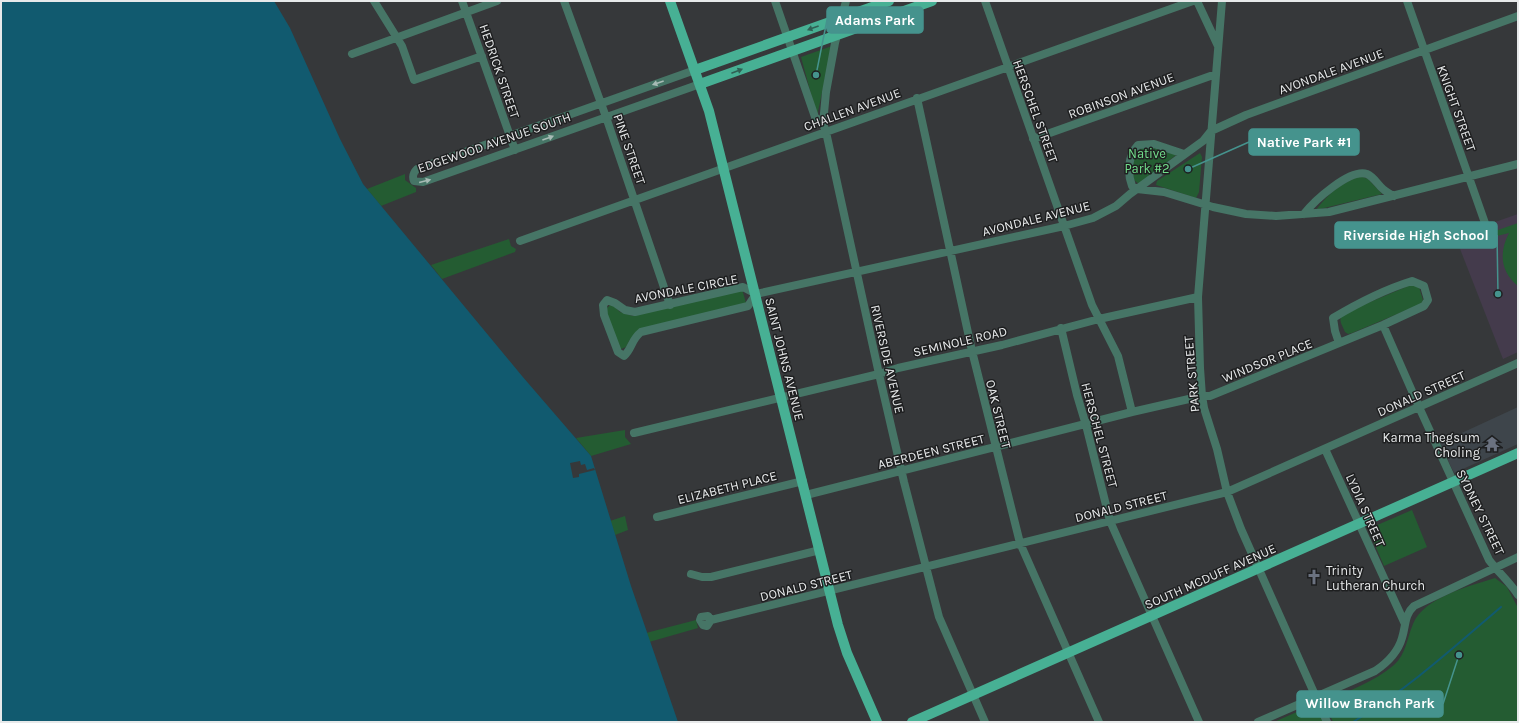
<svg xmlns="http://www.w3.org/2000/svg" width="1519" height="723" font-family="Karla,sans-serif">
	<rect width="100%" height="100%" fill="#36383a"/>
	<path fill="#3e454b" d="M 1518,407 L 1518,444 L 1454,473 L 1440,443 Z"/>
	<path fill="#443b4c" d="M 1518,214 L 1518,352 L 1503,359 L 1455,236 Z"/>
	<path fill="#245c32" d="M 832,46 L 817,116 L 801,57 Z
		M 1143,147 L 1154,148 L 1176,155 L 1139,184 L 1134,180 C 1132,167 1131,154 1143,147 Z
		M 1200,153 L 1202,157 L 1199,192 L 1196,198 L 1156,185 L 1157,181 Z
		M 405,174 L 405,180 L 416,188 L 416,192 L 381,206 L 367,189 Z
		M 1360,176 L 1368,179 L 1382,194 L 1316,210 C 1330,192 1339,185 1360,176 Z
		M 1518,223 L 1518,286 C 1500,272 1499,252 1509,233 L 1497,236 L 1495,231 Z
		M 509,239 L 511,246 L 516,249 L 515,252 L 442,279 L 431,265 Z
		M 1413,284 L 1419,287 L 1423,300 L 1421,304 L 1352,333 L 1348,334 L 1345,332 C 1342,324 1337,320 1344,313 Z
		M 742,289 L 746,303 L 638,331 L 629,341 L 626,347 L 621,349 L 618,347 L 606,311 L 607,308 L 610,305 L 614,306 L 620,312 L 633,316 Z
		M 625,430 L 625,437 L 631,444 L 591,456 L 576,438 Z
		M 1412,510 L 1427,547 L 1384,566 L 1368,529 Z
		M 625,516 L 628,530 L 615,535 L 610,521 Z
		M 1495,578 L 1507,587 L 1518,608 L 1518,722 L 1333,722 L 1324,702 C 1348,691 1374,682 1394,665 C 1406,654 1407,638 1413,624 C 1424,597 1470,586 1495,578 Z
		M 696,620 L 698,628 L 649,642 L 646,633 Z
		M 1315,704 L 1323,722 L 1274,722 Z"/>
	<path fill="#115a6f" d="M 1,1 L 274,1 L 290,28 L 340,139 L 363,184 L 522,376 L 591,456 L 631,586 L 678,722 L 1,722 Z"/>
	<path fill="#36383a" d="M 580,461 L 581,465 L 585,464 L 587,470 L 594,468 L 595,470 L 579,474 L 579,477 L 573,478 L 570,463 Z"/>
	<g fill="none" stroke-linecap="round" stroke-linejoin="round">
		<path stroke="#115a6f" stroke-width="2" d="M 1353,722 C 1407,690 1453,648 1501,607"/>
		<path stroke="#467566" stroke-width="8" d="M 374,1 L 402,46 L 414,80 L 482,56
			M 462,1 L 515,150
			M 564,1 L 606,117 L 670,305
			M 775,1 L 815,117 L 823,124 L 826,132 L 879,374 L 904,482 L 939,617 L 985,722
			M 985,1 L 1092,305 L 1118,356 L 1132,412
			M 1197,1 L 1218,46
			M 1222,1 L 1198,297 L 1200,368 L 1202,396 L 1204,408 L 1217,449 L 1227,492 L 1241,529 L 1327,722
			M 1407,1 L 1485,223
			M 352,54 L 497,1
			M 695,70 L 417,169 C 413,173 412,176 414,181 L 423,182 L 700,84
			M 917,98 L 972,351 L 1020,543 L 1099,722
			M 823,124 L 826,92 L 835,43 L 846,1
			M 1033,139 L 1216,74
			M 1184,154 L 1154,144 L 1138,145 C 1128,156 1127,172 1132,186 L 1137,189 L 1164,192 L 1213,207 L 1246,214 L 1276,216 L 1329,212 L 1518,164
			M 1304,214 C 1314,201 1350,168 1367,174 C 1374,177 1378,185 1383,189 C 1386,192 1390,194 1394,196
			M 520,241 L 1193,1
			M 743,287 L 756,294 L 748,306 L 641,332 C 631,340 632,349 624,356 L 618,352 L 604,315 L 603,305 L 607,300 L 615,303 L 625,310 L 635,312 Z
			M 756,294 L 1064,226 L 1093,218 L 1116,206 L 1130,194 L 1203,141 L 1211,131 L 1246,115 L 1518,16
			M 1383,325 L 1419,407 L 1489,560 C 1498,572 1510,582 1518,595
			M 1061,328 L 1077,395 L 1086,425 L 1110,521 L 1199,722
			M 634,433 L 879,374 L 898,368 L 1002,345 L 1099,319 L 1198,297
			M 1325,449 L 1405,624
			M 806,495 L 1132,412 L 1202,396 L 1210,396 L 1383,325 L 1424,306 L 1428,300 L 1424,286 L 1412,281 C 1383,290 1358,303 1333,318 L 1335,331 L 1339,343
			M 657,517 L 803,481
			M 691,574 L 702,577 L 711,577 L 820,550
			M 711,620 L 708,616 L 701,617 L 700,620 L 703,625 L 707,626 L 711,620 L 1227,492 L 1518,363
			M 1258,722 L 1375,671 C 1387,663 1398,652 1402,638 C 1406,626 1404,615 1414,606 L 1518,557"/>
		<path stroke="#47b094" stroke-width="10" d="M 670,1 L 709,111 L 838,625 L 847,653 L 877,722
			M 695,70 L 889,1
			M 700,84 L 932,1
			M 912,722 L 1518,453"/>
	</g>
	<defs><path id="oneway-solid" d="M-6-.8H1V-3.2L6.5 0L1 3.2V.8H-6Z"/></defs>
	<g fill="#306054">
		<use href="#oneway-solid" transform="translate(813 28) rotate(160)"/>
		<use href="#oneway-solid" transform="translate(737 71) rotate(-21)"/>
	</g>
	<g fill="#a7bbb5">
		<use href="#oneway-solid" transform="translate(658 83) rotate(161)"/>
		<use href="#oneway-solid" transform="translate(548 138) rotate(-20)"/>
		<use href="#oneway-solid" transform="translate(425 181) rotate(-14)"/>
	</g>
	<defs>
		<symbol id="temple-bare" viewBox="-9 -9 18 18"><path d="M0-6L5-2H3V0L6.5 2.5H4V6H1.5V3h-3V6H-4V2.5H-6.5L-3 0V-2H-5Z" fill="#6b7280" stroke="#1e1f20" stroke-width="2.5" paint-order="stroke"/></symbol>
		<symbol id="church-bare" viewBox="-9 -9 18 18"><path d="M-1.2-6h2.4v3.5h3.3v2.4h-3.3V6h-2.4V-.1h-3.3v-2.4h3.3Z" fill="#6b7280" stroke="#1e1f20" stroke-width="2.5" paint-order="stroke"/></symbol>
	</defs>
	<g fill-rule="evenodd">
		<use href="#temple-bare" x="1481" y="433" width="22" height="22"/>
		<use href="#church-bare" x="1303" y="566" width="22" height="22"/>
	</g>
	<g text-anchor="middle" stroke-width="3" stroke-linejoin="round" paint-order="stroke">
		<g font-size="13" fill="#e7e9ea" stroke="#1e1f20">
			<text transform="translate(500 71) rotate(71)" y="5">HEDRICK STREET</text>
			<text transform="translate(1331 71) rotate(-20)" y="5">AVONDALE AVENUE</text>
			<text transform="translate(1121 95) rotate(-20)" y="5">ROBINSON AVENUE</text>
			<text transform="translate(1457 108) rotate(70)" y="5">KNIGHT STREET</text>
			<text transform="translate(852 109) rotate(-20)" y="5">CHALLEN AVENUE</text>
			<text transform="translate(1036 111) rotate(70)" y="5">HERSCHEL STREET</text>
			<text transform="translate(494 142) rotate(-19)" y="5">EDGEWOOD AVENUE SOUTH</text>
			<text transform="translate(630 149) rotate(71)" y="5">PINE STREET</text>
			<text transform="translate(1036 218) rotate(-14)" y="5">AVONDALE AVENUE</text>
			<text transform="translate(686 288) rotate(-11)" y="5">AVONDALE CIRCLE</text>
			<text transform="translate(960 341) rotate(-13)" y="5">SEMINOLE ROAD</text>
			<text transform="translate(785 359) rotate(76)" y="5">SAINT JOHNS AVENUE</text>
			<text transform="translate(888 359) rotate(77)" y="5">RIVERSIDE AVENUE</text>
			<text transform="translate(1267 360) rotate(-22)" y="5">WINDSOR PLACE</text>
			<text transform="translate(1191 374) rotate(-95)" y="5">PARK STREET</text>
			<text transform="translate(1421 393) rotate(-24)" y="5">DONALD STREET</text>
			<text transform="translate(999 414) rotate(76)" y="5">OAK STREET</text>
			<text transform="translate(1100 435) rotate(75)" y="5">HERSCHEL STREET</text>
			<text transform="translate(931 451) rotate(-14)" y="5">ABERDEEN STREET</text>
			<text transform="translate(727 487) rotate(-14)" y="5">ELIZABETH PLACE</text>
			<text transform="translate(1121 506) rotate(-14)" y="5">DONALD STREET</text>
			<text transform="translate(1366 510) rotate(66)" y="5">LYDIA STREET</text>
			<text transform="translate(1481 512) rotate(64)" y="5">SYDNEY STREET</text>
			<text transform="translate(1210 576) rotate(-24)" y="5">SOUTH MCDUFF AVENUE</text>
			<text transform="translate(806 585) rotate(-14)" y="5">DONALD STREET</text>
		</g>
		<g font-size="13" fill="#72de8b" stroke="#1e1f20">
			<text x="1147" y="158">Native<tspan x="1147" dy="15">Park #2</tspan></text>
		</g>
		<g font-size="13" fill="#e7e9ea" stroke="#1e1f20" text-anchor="end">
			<text x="1480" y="442">Karma Thegsum<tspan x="1480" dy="15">Choling</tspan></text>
			<text x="1326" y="575" text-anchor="start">Trinity<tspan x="1326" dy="15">Lutheran Church</tspan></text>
		</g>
	</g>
	<path fill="none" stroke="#45938d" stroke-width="1.5" d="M816 75L827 20M1188 169L1249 142M1498 294L1497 235M1459 655L1443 704"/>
	<g fill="#45938d" stroke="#1e1f20" stroke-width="1.5">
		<circle cx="816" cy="75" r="4"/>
		<circle cx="1188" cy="169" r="4"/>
		<circle cx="1498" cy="294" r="4"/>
		<circle cx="1459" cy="655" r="4"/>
	</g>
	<g fill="#45938d" stroke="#45938d" stroke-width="1.5">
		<rect x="827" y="7" width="96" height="26" rx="4"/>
		<rect x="1249" y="129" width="110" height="26" rx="4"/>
		<rect x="1335" y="222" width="162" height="26" rx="4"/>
		<rect x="1297" y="691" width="146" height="26" rx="4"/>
	</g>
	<g font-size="14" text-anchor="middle" font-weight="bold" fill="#fff">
		<text x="875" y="25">Adams Park</text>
		<text x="1304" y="147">Native Park #1</text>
		<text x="1416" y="240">Riverside High School</text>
		<text x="1370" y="708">Willow Branch Park</text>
	</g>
	<rect width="1519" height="723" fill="none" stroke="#e7e9ea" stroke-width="4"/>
</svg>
